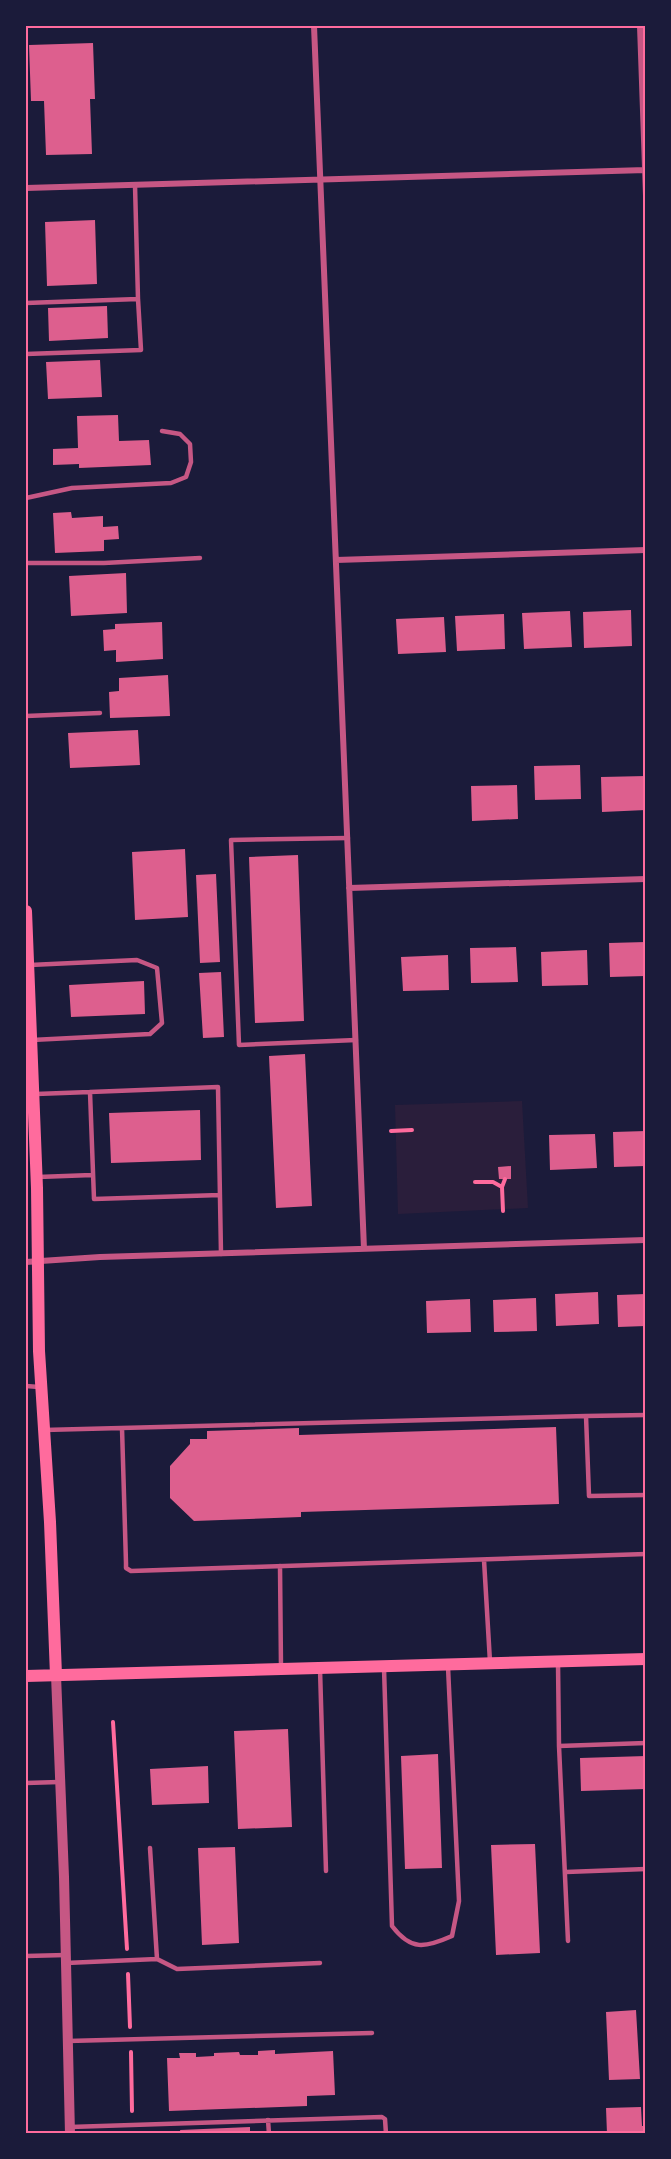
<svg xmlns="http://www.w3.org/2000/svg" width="671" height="2159" font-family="'Fira Sans Condensed',sans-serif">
	<rect width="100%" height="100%" fill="#1b1b3a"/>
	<path fill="#2a1e3b" d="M 522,1101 L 528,1208 L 398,1214 L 395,1105 Z"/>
	<path fill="#dd5f8e" d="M 93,43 L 95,99 L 90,99 L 92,154 L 46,155 L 44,101 L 31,101 L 29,45 Z
		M 95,220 L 97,284 L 47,286 L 45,222 Z
		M 107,306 L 108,338 L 49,341 L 48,308 Z
		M 100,360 L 102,397 L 48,399 L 46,362 Z
		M 118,415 L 119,441 L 149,440 L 151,465 L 79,468 L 79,464 L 53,465 L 53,449 L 78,448 L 77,416 Z
		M 71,512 L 72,518 L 103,516 L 103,527 L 118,526 L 119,539 L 104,540 L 104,551 L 55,553 L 53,513 Z
		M 126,573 L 127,613 L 71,616 L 69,576 Z
		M 631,610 L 632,646 L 584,648 L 583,612 Z
		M 570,611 L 572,647 L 524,649 L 522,613 Z
		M 504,614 L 505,649 L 457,651 L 455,616 Z
		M 444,617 L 446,652 L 398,654 L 396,619 Z
		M 162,622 L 163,659 L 116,662 L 116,650 L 104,651 L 103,630 L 115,629 L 115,624 Z
		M 168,675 L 170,716 L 110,718 L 109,692 L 119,691 L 119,678 Z
		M 138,730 L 140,765 L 70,768 L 68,733 Z
		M 580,765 L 581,799 L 535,800 L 534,766 Z
		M 646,776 L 646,810 L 602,812 L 601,777 Z
		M 517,785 L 518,819 L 472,821 L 471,786 Z
		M 185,849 L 188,917 L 135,920 L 132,852 Z
		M 298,855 L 304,1021 L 255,1023 L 249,857 Z
		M 216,874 L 220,962 L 200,963 L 196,875 Z
		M 646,942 L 646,976 L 610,977 L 609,943 Z
		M 516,947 L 518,982 L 471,983 L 470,948 Z
		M 587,950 L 588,985 L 542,986 L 541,952 Z
		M 448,955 L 449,990 L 403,991 L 401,957 Z
		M 221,972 L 224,1037 L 203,1038 L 199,973 Z
		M 144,981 L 145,1014 L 71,1017 L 69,985 Z
		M 305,1054 L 312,1206 L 276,1208 L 269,1056 Z
		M 200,1110 L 201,1160 L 111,1163 L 109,1113 Z
		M 646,1131 L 646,1166 L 614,1167 L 613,1132 Z
		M 595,1134 L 597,1168 L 550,1170 L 549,1135 Z
		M 511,1166 L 511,1179 L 499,1179 L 498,1167 Z
		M 598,1292 L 599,1324 L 556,1326 L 555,1294 Z
		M 646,1294 L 646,1326 L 618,1327 L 617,1295 Z
		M 536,1298 L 537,1331 L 494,1332 L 493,1300 Z
		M 470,1299 L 471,1332 L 427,1333 L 426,1301 Z
		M 556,1427 L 559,1504 L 301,1512 L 301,1517 L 194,1521 L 170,1498 L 170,1466 L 190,1444 L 190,1439 L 207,1439 L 207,1431 L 299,1428 L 299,1435 Z
		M 288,1729 L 292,1827 L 238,1829 L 234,1731 Z
		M 438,1754 L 442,1868 L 405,1869 L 401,1756 Z
		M 646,1756 L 646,1789 L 581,1791 L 580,1758 Z
		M 208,1766 L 209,1803 L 152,1805 L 150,1769 Z
		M 535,1844 L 540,1953 L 496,1955 L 491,1845 Z
		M 235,1847 L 239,1943 L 202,1945 L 198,1848 Z
		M 636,2010 L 640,2079 L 609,2080 L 606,2012 Z
		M 275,2050 L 275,2054 L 333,2051 L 335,2095 L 307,2096 L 307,2106 L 169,2111 L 167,2058 L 180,2058 L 179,2053 L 196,2053 L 196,2057 L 214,2056 L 214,2053 L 239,2052 L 240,2055 L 258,2055 L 258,2051 Z
		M 641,2107 L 642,2126 L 646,2126 L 646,2134 L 607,2134 L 606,2108 Z
		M 250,2127 L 250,2134 L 181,2134 L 180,2130 Z"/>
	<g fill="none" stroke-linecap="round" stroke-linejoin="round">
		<path stroke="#ff6b9d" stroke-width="4" d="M 391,1131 L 412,1130
			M 475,1182 L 493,1182 L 502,1187 L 503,1211
			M 502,1187 L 505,1179
			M 113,1722 L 127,1949
			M 128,1974 L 130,2027
			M 131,2052 L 132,2111"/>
		<path stroke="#c65784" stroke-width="4.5" d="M 26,303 L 138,299 L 135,185
			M 26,354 L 141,350 L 138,299
			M 26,498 L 72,488 L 171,483 L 186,477 L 191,462 L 190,444 L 180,434 L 162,431
			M 26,563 L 104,563 L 200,558
			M 26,716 L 100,713
			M 348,838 L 231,840 L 239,1045 L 356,1040
			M 30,965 L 137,960 L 157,968 L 162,1023 L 150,1034 L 32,1040
			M 36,1094 L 90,1092
			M 38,1177 L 92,1175
			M 220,1195 L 94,1199 L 90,1092 L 218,1087 L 221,1254
			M 26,1386 L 39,1387
			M 586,1416 L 646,1415
			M 122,1428 L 126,1563 L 126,1568 L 131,1571 L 646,1554
			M 44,1430 L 586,1416 L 589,1496 L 646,1495
			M 484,1560 L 490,1662
			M 280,1566 L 281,1668
			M 558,1663 L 559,1746 L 568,1941
			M 384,1668 L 392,1926 C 411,1951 425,1948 452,1936 L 459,1901 L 448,1667
			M 320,1669 L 326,1871
			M 559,1746 L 646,1743
			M 26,1783 L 59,1782
			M 566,1872 L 646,1869
			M 26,1956 L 66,1955
			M 157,1959 L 177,1969 L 320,1963
			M 66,1963 L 157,1959 L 150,1848
			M 68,2041 L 372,2033
			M 268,2120 L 269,2134
			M 70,2127 L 382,2117 L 385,2119 L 386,2134"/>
		<path stroke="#c65784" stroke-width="6" d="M 314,26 L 364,1249
			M 640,26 L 646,196
			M 26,188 L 646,170
			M 336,560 L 646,550
			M 349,888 L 646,879
			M 26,1262 L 100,1257 L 646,1240"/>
		<path stroke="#c65784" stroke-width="10" d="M 56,1675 L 64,1877 L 70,2134"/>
		<path stroke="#ff6b9d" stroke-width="12" d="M 26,911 L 37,1188 L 39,1351 L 50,1522 L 56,1675
			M 26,1676 L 646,1659"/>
	</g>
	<rect width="671" height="2159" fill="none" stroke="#1b1b3a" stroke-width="54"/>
	<rect x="27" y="27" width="617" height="2105" fill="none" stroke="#ff6b9d" stroke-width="2"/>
</svg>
